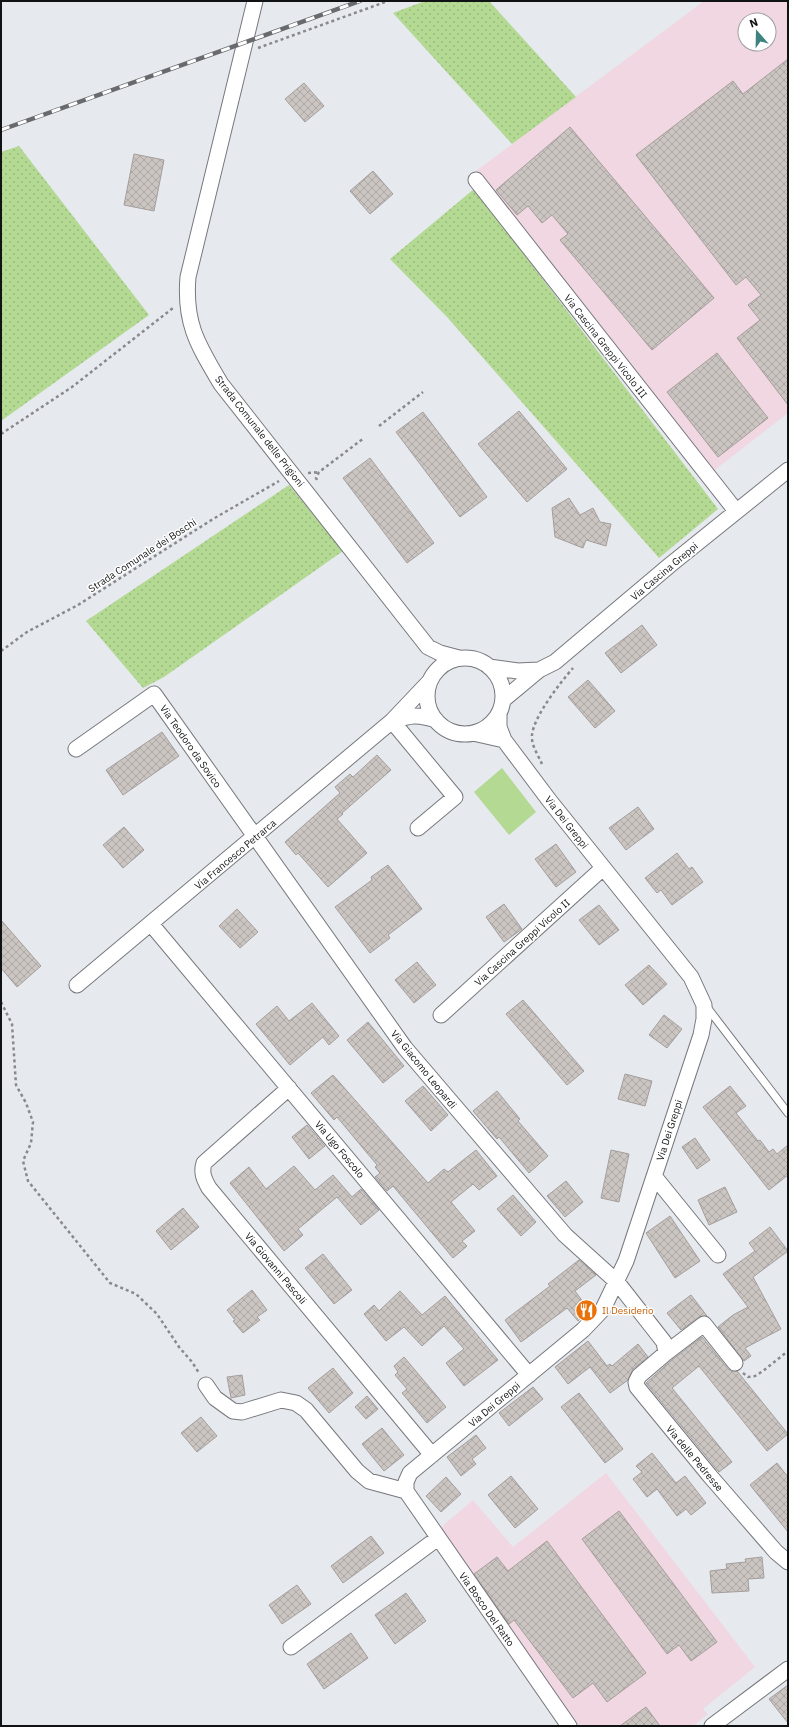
<svg xmlns="http://www.w3.org/2000/svg" width="789" height="1727" font-family="'IBM Plex Sans',sans-serif">
	<defs>
		<pattern id="grass-dots" width="8" height="8" patternUnits="userSpaceOnUse"><rect width="8" height="8" fill="#b3d993"/><path d="M2 2h.1M6 6h.1" fill="none" stroke="#99b97e" stroke-width="1.8" stroke-linecap="round"/></pattern>
		<pattern id="building-cross-hatch" width="8" height="8" patternUnits="userSpaceOnUse"><rect width="8" height="8" fill="#cbc5c2"/><path d="M0 0l8 8M0 8l8-8" fill="none" stroke="#ada8a6"/></pattern>
	</defs>
	<rect width="100%" height="100%" fill="#e6e9ee"/>
	<path fill="#f0d7e1" fill-rule="evenodd" d="M 704,1 L 788,1 L 788,413 L 712,472 L 476,171 ZM 745,20 L 769,20 L 769,44 L 745,44 Z
		M 606,1473 L 755,1667 L 703,1709 L 708,1714 L 693,1726 L 579,1726 L 439,1529 L 473,1500 L 513,1547 Z"/>
	<path fill="url(#grass-dots)" d="M 425,1 L 489,1 L 576,97 L 512,144 L 393,13 Z
		M 19,146 L 149,315 L 1,421 L 1,152 Z
		M 474,189 L 718,509 L 659,558 L 447,317 L 390,259 Z
		M 289,485 L 343,551 L 164,677 L 143,688 L 86,621 Z"/>
	<path fill="#b3d993" d="M 502,768 L 536,812 L 509,835 L 474,792 Z"/>
	<path fill="url(#building-cross-hatch)" stroke="#a49e9c" d="M 788,59 L 788,405 L 737,338 L 760,320 L 748,305 L 761,295 L 746,277 L 736,285 L 636,155 L 733,81 L 743,94 Z
		M 304,83 L 324,106 L 305,122 L 285,99 Z
		M 570,127 L 714,298 L 652,350 L 560,240 L 568,234 L 552,215 L 542,223 L 528,206 L 517,215 L 496,190 Z
		M 134,154 L 164,160 L 154,211 L 124,205 Z
		M 373,171 L 393,194 L 370,214 L 350,191 Z
		M 717,353 L 768,418 L 718,457 L 667,392 Z
		M 519,411 L 567,469 L 527,502 L 478,444 Z
		M 423,412 L 487,497 L 460,517 L 396,432 Z
		M 370,458 L 434,543 L 407,563 L 343,478 Z
		M 569,498 L 580,515 L 593,508 L 600,522 L 611,524 L 606,546 L 586,540 L 583,548 L 555,537 L 552,508 Z
		M 642,625 L 657,645 L 621,673 L 605,653 Z
		M 588,680 L 615,711 L 595,728 L 568,697 Z
		M 162,732 L 179,756 L 123,795 L 106,770 Z
		M 377,755 L 391,770 L 342,813 L 343,814 L 337,819 L 367,853 L 328,887 L 298,853 L 296,855 L 285,842 L 340,793 L 335,787 L 350,774 L 353,777 Z
		M 638,807 L 654,829 L 626,850 L 609,828 Z
		M 124,827 L 144,850 L 123,868 L 103,845 Z
		M 556,844 L 576,872 L 556,887 L 535,859 Z
		M 677,853 L 689,869 L 692,867 L 703,882 L 672,905 L 661,890 L 657,893 L 645,878 Z
		M 388,865 L 422,909 L 388,935 L 390,938 L 370,953 L 335,907 L 372,880 L 371,877 Z
		M 504,904 L 522,929 L 504,942 L 486,917 Z
		M 599,905 L 619,930 L 599,945 L 579,920 Z
		M 237,909 L 258,932 L 240,948 L 219,926 Z
		M 1,920 L 41,966 L 17,987 L 1,968 Z
		M 417,962 L 436,985 L 414,1003 L 395,980 Z
		M 649,965 L 667,984 L 643,1005 L 625,985 Z
		M 523,1000 L 584,1071 L 567,1085 L 506,1014 Z
		M 312,1003 L 339,1036 L 329,1045 L 323,1037 L 290,1065 L 256,1024 L 277,1006 L 289,1021 Z
		M 664,1015 L 682,1029 L 667,1048 L 649,1035 Z
		M 368,1022 L 404,1066 L 383,1083 L 347,1040 Z
		M 625,1074 L 652,1081 L 645,1106 L 618,1099 Z
		M 333,1075 L 428,1183 L 444,1169 L 448,1172 L 476,1150 L 497,1176 L 479,1190 L 473,1184 L 451,1202 L 475,1231 L 462,1241 L 467,1246 L 453,1258 L 393,1186 L 387,1191 L 375,1177 L 380,1173 L 375,1167 L 377,1165 L 337,1117 L 334,1120 L 311,1093 Z
		M 423,1086 L 448,1115 L 431,1131 L 405,1101 Z
		M 730,1086 L 746,1106 L 736,1113 L 758,1141 L 760,1140 L 769,1152 L 773,1149 L 777,1154 L 788,1145 L 788,1175 L 769,1190 L 703,1107 Z
		M 497,1091 L 520,1119 L 518,1121 L 548,1156 L 529,1173 L 499,1137 L 497,1139 L 473,1111 Z
		M 307,1125 L 325,1146 L 309,1159 L 292,1137 Z
		M 695,1138 L 710,1160 L 697,1169 L 682,1147 Z
		M 611,1150 L 629,1154 L 619,1202 L 601,1198 Z
		M 294,1166 L 315,1190 L 333,1175 L 352,1197 L 361,1189 L 379,1210 L 361,1225 L 337,1197 L 298,1229 L 303,1235 L 284,1251 L 230,1183 L 249,1167 L 266,1189 Z
		M 566,1181 L 583,1202 L 565,1217 L 547,1196 Z
		M 725,1187 L 737,1212 L 709,1225 L 698,1200 Z
		M 513,1195 L 536,1222 L 521,1236 L 497,1209 Z
		M 183,1208 L 199,1227 L 171,1250 L 156,1231 Z
		M 670,1216 L 700,1261 L 675,1278 L 646,1233 Z
		M 770,1227 L 788,1251 L 753,1277 L 781,1329 L 745,1348 L 751,1356 L 744,1361 L 718,1327 L 733,1315 L 748,1307 L 723,1274 L 755,1251 L 749,1243 Z
		M 323,1254 L 352,1290 L 334,1304 L 305,1268 Z
		M 579,1260 L 596,1275 L 575,1291 L 589,1310 L 578,1321 L 567,1308 L 521,1342 L 505,1320 L 550,1286 L 548,1284 Z
		M 252,1290 L 267,1310 L 257,1317 L 260,1320 L 243,1333 L 233,1321 L 235,1320 L 227,1310 Z
		M 400,1291 L 422,1315 L 445,1296 L 498,1360 L 464,1386 L 446,1363 L 464,1349 L 444,1326 L 422,1346 L 404,1327 L 386,1341 L 364,1314 L 374,1305 L 379,1311 Z
		M 691,1295 L 707,1316 L 699,1317 L 681,1330 L 667,1313 Z
		M 702,1337 L 728,1369 L 732,1371 L 737,1371 L 788,1434 L 767,1451 L 699,1366 L 672,1388 L 732,1462 L 719,1472 L 646,1383 L 672,1360 Z
		M 588,1341 L 607,1366 L 610,1364 L 612,1366 L 638,1344 L 648,1357 L 633,1369 L 628,1380 L 610,1393 L 590,1367 L 568,1384 L 555,1367 Z
		M 404,1357 L 446,1407 L 427,1423 L 402,1393 L 407,1389 L 395,1375 L 398,1372 L 394,1366 Z
		M 333,1368 L 353,1393 L 329,1413 L 308,1388 Z
		M 242,1375 L 245,1395 L 231,1398 L 227,1377 Z
		M 533,1387 L 543,1399 L 509,1426 L 499,1413 Z
		M 579,1393 L 623,1449 L 605,1463 L 561,1407 Z
		M 367,1396 L 378,1409 L 366,1419 L 355,1407 Z
		M 201,1417 L 217,1436 L 197,1452 L 181,1433 Z
		M 382,1428 L 404,1455 L 384,1471 L 362,1444 Z
		M 476,1435 L 486,1448 L 472,1459 L 476,1464 L 461,1476 L 447,1457 Z
		M 652,1453 L 676,1483 L 685,1476 L 706,1503 L 691,1515 L 686,1509 L 677,1516 L 657,1489 L 647,1497 L 633,1479 L 642,1472 L 636,1466 Z
		M 777,1463 L 788,1477 L 788,1532 L 750,1485 Z
		M 511,1476 L 538,1509 L 515,1528 L 488,1495 Z
		M 446,1477 L 461,1494 L 441,1512 L 426,1496 Z
		M 619,1511 L 717,1642 L 691,1661 L 679,1645 L 667,1654 L 582,1539 Z
		M 371,1536 L 384,1553 L 343,1583 L 331,1566 Z
		M 547,1541 L 646,1673 L 607,1702 L 593,1683 L 573,1698 L 514,1620 L 509,1624 L 474,1574 L 497,1557 L 508,1571 Z
		M 762,1557 L 764,1578 L 748,1579 L 749,1591 L 712,1593 L 710,1571 L 727,1569 L 726,1564 L 746,1562 L 745,1559 Z
		M 297,1585 L 311,1604 L 282,1624 L 269,1605 Z
		M 406,1593 L 426,1621 L 395,1644 L 375,1615 Z
		M 351,1633 L 368,1658 L 324,1689 L 307,1664 Z
		M 788,1685 L 788,1723 L 769,1699 Z
		M 646,1707 L 660,1726 L 620,1726 Z"/>
	<g fill="none" stroke-linecap="round" stroke-linejoin="round">
		<defs>
			<path id="service" d="M 706,1006 L 788,1113"/>
			<path id="minor" d="M 255,1 L 188,277 C 184,324 198,345 221,384 L 428,647 L 440,653 L 459,658
				M 476,180 L 736,511
				M427 696a38 38 0 1 1 76 0a38 38 0 1 1-76 0Z
				M 489,667 L 518,671 L 539,670
				M 503,700 L 539,670 L 555,662 L 670,565 L 788,470
				M 392,721 L 455,797 L 418,828
				M 393,721 C 411,715 417,714 436,720
				M 473,733 L 504,740 L 499,727 L 499,713
				M 76,749 L 154,694 L 405,1048 L 565,1235 L 617,1282 L 664,1342 L 666,1353 L 639,1376 L 636,1382 L 637,1387 L 710,1476 L 776,1552 L 788,1562
				M 151,924 L 529,1375
				M 77,985 L 392,721 L 429,682
				M 441,1015 L 603,868
				M 289,1088 L 204,1163 C 201,1173 204,1179 209,1188 L 432,1455
				M 654,1176 L 718,1255
				M 666,1353 L 704,1324 L 735,1363
				M 206,1385 L 215,1398 L 233,1411 L 242,1412 L 281,1400 L 296,1403 L 306,1410 L 357,1471 L 369,1481 L 406,1491
				M 406,1491 L 406,1482 L 410,1473 L 583,1330 L 603,1309 L 626,1261 L 701,1035 L 704,1019 L 704,1005 L 691,977 L 549,800 L 504,740
				M 406,1491 L 569,1726
				M 291,1647 L 438,1538
				M 712,1726 L 788,1669"/>
		</defs>
		<use href="#service" stroke="#76787d" stroke-width="9"/>
		<use href="#minor" stroke="#76787d" stroke-width="17"/>
		<path stroke="#87898d" stroke-width="2.5" stroke-dasharray="3 3" stroke-linecap="butt" d="M 258,48 L 388,1
			M 379,426 L 423,392
			M 1,434 L 72,387 L 173,308
			M 308,473 L 319,472
			M 317,480 L 316,478 L 319,472 L 364,438
			M 1,651 L 27,632 L 78,605 L 213,519 L 279,481
			M 542,764 C 538,755 531,745 532,735 C 534,716 560,683 573,668
			M 1,1002 L 12,1024 L 16,1085 L 26,1103 L 33,1122 L 31,1143 L 23,1161 L 28,1181 L 110,1283 L 136,1294 L 157,1314 L 179,1347 L 192,1362 L 199,1373
			M 743,1373 L 748,1377 L 755,1376 L 763,1371 L 788,1351"/>
		<use href="#service" stroke="#fff" stroke-width="7"/>
		<use href="#minor" stroke="#fff" stroke-width="15"/>
		<defs>
			<path id="rail" d="M 1,130 L 360,1"/>
		</defs>
		<use href="#rail" stroke="#686a6e" stroke-width="4.5"/>
		<use href="#rail" stroke="#fff" stroke-width="3" stroke-dasharray="9" stroke-linecap="butt"/>
	</g>
	<defs>
		<symbol id="restaurant-disc" viewBox="-11 -11 22 22"><circle r="9.5" fill="#e8710a" stroke="#fff"/><path d="M-5-6h1v4h1v-4h1v4h1v-4h1v5L-1.5 .5V6h-2V.5L-5-1ZM5-6V6H3V1.5H1.5Q1.5-4 5-6Z" fill="#fff"/></symbol>
	</defs>
	<g fill-rule="evenodd">
		<use href="#restaurant-disc" x="574" y="1298" width="25" height="25"/>
	</g>
	<g text-anchor="middle" stroke-width="3" stroke-linejoin="round" paint-order="stroke">
		<g font-size="10" fill="#111214" stroke="#fff">
			<text transform="translate(606 346) rotate(52)" y="4">Via Cascina Greppi Vicolo III</text>
			<text transform="translate(260 431) rotate(52)" y="4">Strada Comunale delle Prigioni</text>
			<text transform="translate(142 555) rotate(-33)" y="4">Strada Comunale dei Boschi</text>
			<text transform="translate(664 571) rotate(-40)" y="4">Via Cascina Greppi</text>
			<text transform="translate(191 746) rotate(55)" y="4">Via Teodoro da Sovico</text>
			<text transform="translate(567 822) rotate(52)" y="4">Via Dei Greppi</text>
			<text transform="translate(235 854) rotate(-40)" y="4">Via Francesco Petrarca</text>
			<text transform="translate(522 942) rotate(-42)" y="4">Via Cascina Greppi Vicolo II</text>
			<text transform="translate(424 1069) rotate(51)" y="4">Via Giacomo Leopardi</text>
			<text transform="translate(669 1130) rotate(-72)" y="4">Via Dei Greppi</text>
			<text transform="translate(340 1149) rotate(50)" y="4">Via Ugo Foscolo</text>
			<text transform="translate(276 1268) rotate(50)" y="4">Via Giovanni Pascoli</text>
			<text transform="translate(494 1404) rotate(-40)" y="4">Via Dei Greppi</text>
			<text transform="translate(695 1458) rotate(50)" y="4">Via delle Pedresse</text>
			<text transform="translate(487 1609) rotate(55)" y="4">Via Bosco Del Ratto</text>
		</g>
		<g font-size="10" fill="#c56008" stroke="#fff" text-anchor="start">
			<text x="602" y="1314">Il Desiderio</text>
		</g>
	</g>
	<rect width="789" height="1727" fill="none" stroke="#111214" stroke-width="4"/>
	<g transform="translate(757 32) rotate(340)"><circle r="19" fill="#ffffff" stroke="#a0a0a1"/>
	<path d="M0-3L7 15L0 10L-7 15Z" fill="#3d847f"/>
	<text y="-6" font-size="11" font-weight="bold" text-anchor="middle" fill="#111214">N</text>
	</g>
</svg>
